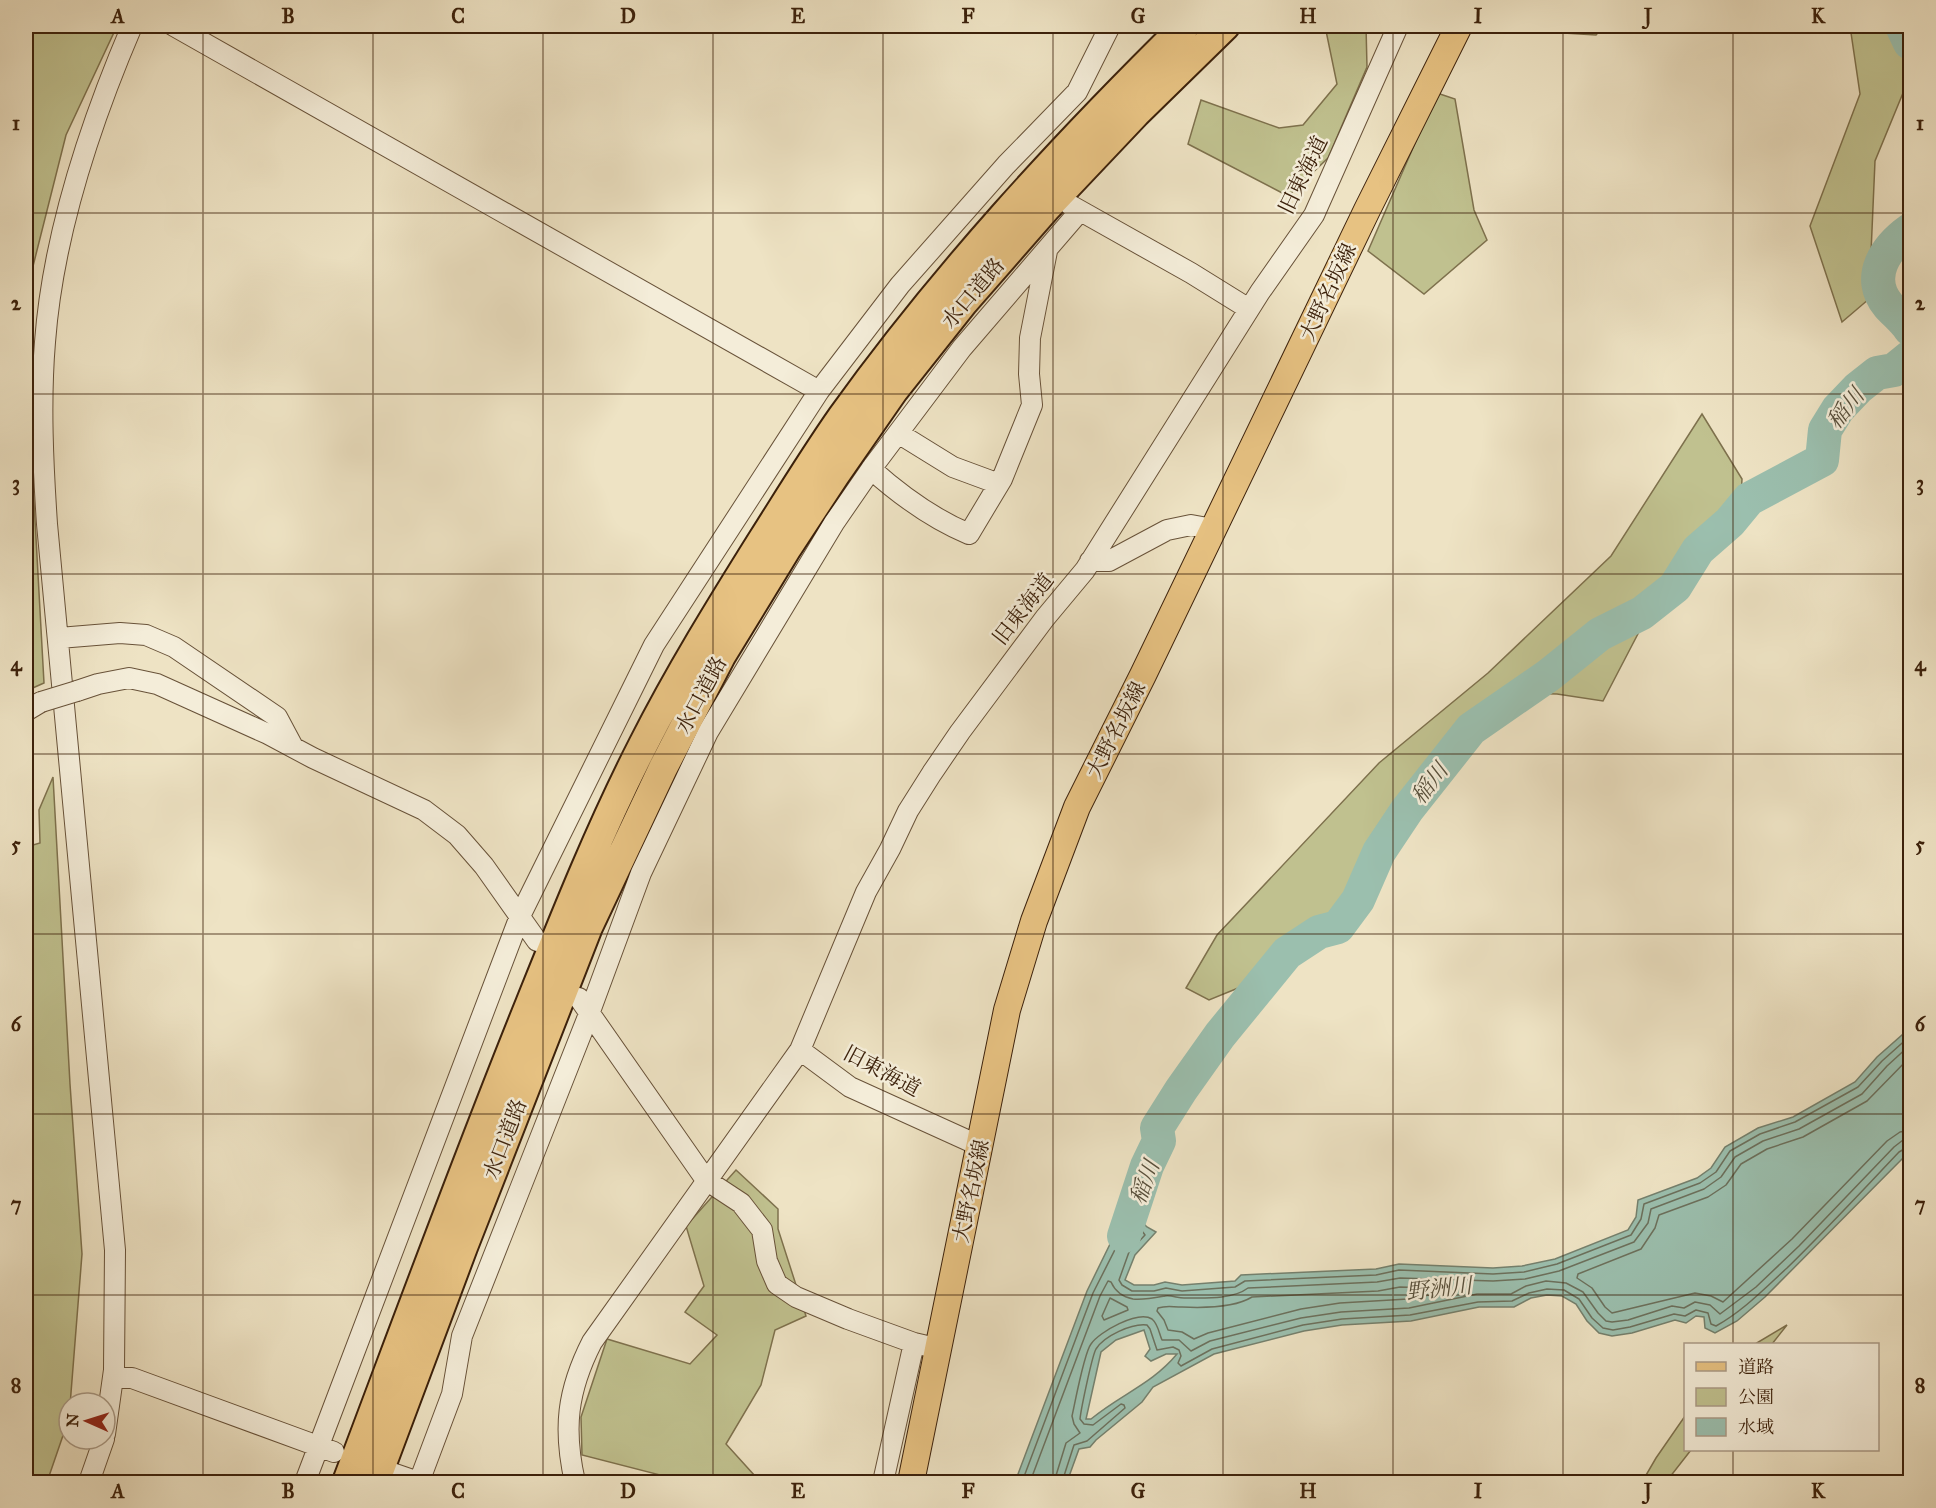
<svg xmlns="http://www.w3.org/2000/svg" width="1936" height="1508" font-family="'IM FELL Great Primer','Noto Serif JP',serif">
	<rect width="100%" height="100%" fill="#eee3c4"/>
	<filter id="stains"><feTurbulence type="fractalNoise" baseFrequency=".00333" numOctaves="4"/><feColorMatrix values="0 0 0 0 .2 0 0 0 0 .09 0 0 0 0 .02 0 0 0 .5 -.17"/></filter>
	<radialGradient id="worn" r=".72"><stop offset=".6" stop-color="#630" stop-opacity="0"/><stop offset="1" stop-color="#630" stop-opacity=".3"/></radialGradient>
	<path fill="#c0c18f" stroke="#7e714d" stroke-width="1.5" d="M 26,26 L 117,26 L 66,135 L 26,294 Z
		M 1325,26 L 1366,26 L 1367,67 L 1328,158 L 1288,196 L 1188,144 L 1201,100 L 1279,128 L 1303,125 L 1337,84 Z
		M 1531,26 L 1604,26 L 1596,35 L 1547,32 Z
		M 1850,26 L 1892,26 L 1910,76 L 1875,161 L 1869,299 L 1842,322 L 1810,226 L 1860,94 Z
		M 1437,93 L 1455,99 L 1474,210 L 1487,240 L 1424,294 L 1368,251 Z
		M 26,357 L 44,683 L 26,691 Z
		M 1702,414 L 1742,479 L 1739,531 L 1665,582 L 1603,701 L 1557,694 L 1510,693 L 1436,762 L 1335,915 L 1248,984 L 1209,1000 L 1186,988 L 1217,935 L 1379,763 L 1488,673 L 1611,556 Z
		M 53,777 L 70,1084 L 82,1254 L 69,1418 L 47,1482 L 26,1482 L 26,847 L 40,843 L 39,810 Z
		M 736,1170 L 778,1209 L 778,1229 L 806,1316 L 775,1330 L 761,1385 L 726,1444 L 755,1476 L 753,1482 L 673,1482 L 672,1478 L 582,1455 L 581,1417 L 607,1339 L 690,1364 L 717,1335 L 685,1312 L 704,1286 L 686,1226 Z
		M 1787,1325 L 1772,1344 L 1755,1344 Z
		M 1685,1416 L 1686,1450 L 1691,1450 L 1666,1482 L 1642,1482 L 1656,1458 Z"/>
	<path fill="#9bbfae" stroke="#75806d" stroke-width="1.5" fill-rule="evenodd" d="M 1910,1028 L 1910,1151 L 1765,1297 L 1737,1321 L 1715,1333 L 1705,1328 L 1704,1317 L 1696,1316 L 1686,1323 L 1675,1320 L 1632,1333 L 1612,1336 L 1599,1333 L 1587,1321 L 1576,1304 L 1562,1296 L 1547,1295 L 1531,1298 L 1514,1307 L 1479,1307 L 1411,1321 L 1342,1325 L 1304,1331 L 1214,1354 L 1153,1387 L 1142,1402 L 1096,1440 L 1090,1447 L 1079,1449 L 1067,1482 L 1015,1482 L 1087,1291 L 1139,1185 L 1140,1220 L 1147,1227 L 1156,1232 L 1135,1255 L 1125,1280 L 1134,1285 L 1154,1285 L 1165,1282 L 1182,1285 L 1235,1281 L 1241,1275 L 1376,1269 L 1399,1264 L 1493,1268 L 1522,1266 L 1555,1259 L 1628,1230 L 1636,1217 L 1638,1200 L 1697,1178 L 1711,1168 L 1725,1147 L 1758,1128 L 1793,1117 L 1855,1082 L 1877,1057 ZM 1144,1330 L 1150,1349 L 1145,1356 L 1151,1361 L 1166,1354 L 1177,1354 C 1151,1385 1121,1394 1091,1419 L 1086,1419 L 1101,1352 L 1116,1340 Z"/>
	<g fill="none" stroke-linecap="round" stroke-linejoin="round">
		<path stroke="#6c705c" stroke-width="1.5" d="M 1910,1057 L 1867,1101 L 1803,1137 L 1767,1149 L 1741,1164 L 1726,1185 L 1708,1197 L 1659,1215 L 1655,1228 L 1641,1249 L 1578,1274 L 1577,1278 L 1592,1288 L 1605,1307 L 1612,1313 L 1695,1293 L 1711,1296 L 1723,1302 L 1792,1239 L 1887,1141 L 1900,1132 L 1910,1130
			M 1400,1287 L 1433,1288 L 1436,1291 L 1434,1294 L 1408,1299 L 1340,1303 L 1301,1309 L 1208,1333 L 1194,1339 L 1182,1332 L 1168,1330 L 1164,1320 L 1157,1311 L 1158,1308 C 1167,1305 1172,1307 1182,1307 C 1203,1308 1234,1308 1252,1297 L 1378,1291 Z
			M 1110,1298 L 1127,1307 L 1128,1310 L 1104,1320 L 1102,1316 Z
			M 1022,1482 L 1093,1293 L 1130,1220 L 1134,1220 L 1145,1235 L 1129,1252 L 1119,1280 L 1122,1285 L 1132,1291 L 1154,1291 L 1166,1288 L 1182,1291 L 1235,1287 L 1245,1281 L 1376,1275 L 1399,1270 L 1493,1274 L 1524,1272 L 1557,1264 L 1631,1235 L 1641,1219 L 1644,1204 L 1700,1183 L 1716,1172 L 1730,1151 L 1760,1134 L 1795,1122 L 1858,1087 L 1882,1061 L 1910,1036
			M 1030,1482 L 1100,1296 L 1108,1281 L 1111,1282 C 1115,1291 1123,1297 1133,1299 C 1144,1300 1154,1298 1165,1296 C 1171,1295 1178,1298 1184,1298 C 1204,1298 1232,1300 1248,1288 L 1377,1282 L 1400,1278 L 1493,1281 L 1525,1279 L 1559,1271 L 1634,1242 L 1648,1223 L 1651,1209 L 1704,1189 L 1721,1177 L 1735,1157 L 1763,1141 L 1799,1129 L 1862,1094 L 1887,1066 L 1910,1045
			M 1054,1482 L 1066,1443 L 1080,1433 L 1074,1424 L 1072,1416 C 1075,1403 1084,1353 1091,1344 C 1099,1332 1138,1310 1152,1319 C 1158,1324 1159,1333 1162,1340 L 1179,1340 L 1191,1351 L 1210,1341 L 1301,1318 L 1341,1312 L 1409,1308 L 1477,1294 L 1511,1294 L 1526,1286 L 1546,1281 L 1566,1283 L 1583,1292 L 1598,1313 L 1606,1321 L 1612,1322 L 1628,1320 L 1672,1306 L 1684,1308 L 1695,1302 L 1710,1305 L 1720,1314 L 1756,1287 L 1799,1246 L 1894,1147 L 1903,1140 L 1910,1139
			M 1062,1482 L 1074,1445 L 1087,1441 L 1125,1408 L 1124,1405 L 1121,1404 L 1093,1425 L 1084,1424 L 1080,1419 C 1081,1409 1092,1356 1096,1349 C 1104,1336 1132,1323 1147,1325 L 1150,1329 L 1157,1350 L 1173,1347 L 1179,1350 L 1181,1356 L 1178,1363 L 1181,1366 L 1212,1349 L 1303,1325 L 1342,1319 L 1410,1315 L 1478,1302 L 1512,1301 L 1529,1293 L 1547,1289 L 1564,1290 L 1579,1299 L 1592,1318 L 1603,1328 L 1613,1330 L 1630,1327 L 1674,1314 L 1685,1316 L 1696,1310 L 1708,1313 L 1711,1324 L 1716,1326 C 1743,1311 1764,1289 1787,1268 C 1825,1231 1862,1191 1899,1152 L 1906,1148 L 1910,1147"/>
		<path stroke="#9bbfae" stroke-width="34" d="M 1902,26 L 1910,43
			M 1910,230 C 1886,247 1865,277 1888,305 C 1895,313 1904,320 1910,329
			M 1124,1236 L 1147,1166 L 1159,1141 L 1157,1128 L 1181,1090 L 1220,1035 L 1287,953 L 1319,932 L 1338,927 L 1358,900 L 1379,852 L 1407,810 L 1471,729 L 1549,675 L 1600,634 L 1642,613 L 1675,587 L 1698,550 L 1730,522 L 1749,499 L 1822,460 L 1825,430 L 1838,409 L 1858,388 L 1877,373 L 1894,370 L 1910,357"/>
		<defs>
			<path id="minor" d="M 174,26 L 819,391
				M 1070,205 L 1191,273 L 1249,309
				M 898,433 L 953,467 L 999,484
				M 871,469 C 900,495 933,519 969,534 L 1002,479 L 1032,405 L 1029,374 L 1030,338 L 1047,251
				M 1090,561 L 1109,561 L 1167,530 L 1191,525 L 1213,529
				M 59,638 L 120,633 L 146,635 L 174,647 L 277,717 L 293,747
				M 77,691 L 98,684 L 129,678 L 157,684 L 268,734 L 313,758 L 424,810 L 457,835 L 484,866 L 537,941
				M 26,711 L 41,702
				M 579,998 L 706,1180 L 741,1203 L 762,1230 L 767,1261 L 777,1284 L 796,1297 L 848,1319 L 914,1343
				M 800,1050 L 850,1087 L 980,1146
				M 113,1378 L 132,1378 L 334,1452
				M 105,1434 L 114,1370 L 115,1250 L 47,524 C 43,464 40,402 45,342 C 53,234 90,124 132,26
				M 389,1472 L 418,1482
				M 89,1482 L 104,1439
				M 305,1482 L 520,916 L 654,645 L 819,391 L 900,285 L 1006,165 L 1077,92 L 1110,26
				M 419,1482 L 452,1394 L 462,1336 L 589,1014 L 641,873 L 708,732 L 834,523 L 874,465 L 962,348 L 1079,212
				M 575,1482 C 563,1429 567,1391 592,1342 L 800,1050 L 866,892 L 890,849 L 908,811 L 932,773 L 960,732 L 1045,618 L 1085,570 L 1260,292 L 1314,215 L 1398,26
				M 883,1482 L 914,1343 L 927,1346"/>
			<path id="major" d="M 911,1482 L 1007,1010 L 1034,921 L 1077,807 L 1143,675 L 1367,210 L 1459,26"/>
			<path id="highway" d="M 347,1482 C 407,1323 466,1162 530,1004 C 565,917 600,829 643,745 C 679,674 721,606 763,539 C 789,498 814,457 842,417 C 943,276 1062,147 1185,26
				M 375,1482 L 463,1247 L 588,927 L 663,768 L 721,656 L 787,548 L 835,475 L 894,390 L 963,303 L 1047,207 L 1136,113 L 1225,26"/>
		</defs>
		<use href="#minor" stroke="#685239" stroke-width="22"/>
		<use href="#major" stroke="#3c210b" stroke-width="28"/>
		<use href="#highway" stroke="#3c210b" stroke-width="32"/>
		<use href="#minor" stroke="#f4edd9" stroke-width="20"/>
		<use href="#major" stroke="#e7c282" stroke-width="26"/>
		<use href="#highway" stroke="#e7c282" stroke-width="28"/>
		<defs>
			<path id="minor-bridge" d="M 41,702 L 77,691"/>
		</defs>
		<use href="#minor-bridge" stroke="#685239" stroke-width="22" stroke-linecap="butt"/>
		<use href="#minor-bridge" stroke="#f4edd9" stroke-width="20"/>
	</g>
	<path fill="none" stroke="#3c210b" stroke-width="1.5" stroke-opacity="0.55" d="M 203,26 L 203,1482M 373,26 L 373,1482M 543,26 L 543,1482M 713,26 L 713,1482M 883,26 L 883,1482M 1053,26 L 1053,1482M 1223,26 L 1223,1482M 1393,26 L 1393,1482M 1563,26 L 1563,1482M 1733,26 L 1733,1344M 26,213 L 1910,213M 26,394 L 1910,394M 26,574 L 1910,574M 26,754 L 1910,754M 26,934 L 1910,934M 26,1114 L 1910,1114M 26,1295 L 1910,1295M 1733,1450 L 1733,1482"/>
	<g text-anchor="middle" stroke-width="5" stroke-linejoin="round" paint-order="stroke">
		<g font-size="21" fill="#3c210b" stroke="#f4edd9">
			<text transform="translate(1303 175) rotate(-64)" y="7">旧東海道</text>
			<text transform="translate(1328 292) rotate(-65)" y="7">大野名坂線</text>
			<text transform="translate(973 293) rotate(-50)" y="7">水口道路</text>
			<text transform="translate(1023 609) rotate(-52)" y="7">旧東海道</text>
			<text transform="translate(701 695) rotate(-62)" y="7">水口道路</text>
			<text transform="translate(1116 730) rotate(-63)" y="7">大野名坂線</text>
			<text transform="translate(882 1071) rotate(28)" y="7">旧東海道</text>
			<text transform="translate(505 1139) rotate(-69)" y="7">水口道路</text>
			<text transform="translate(971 1191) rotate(-78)" y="7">大野名坂線</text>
		</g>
		<g font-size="22" font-style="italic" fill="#58503c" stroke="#f4edd9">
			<text transform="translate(1845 408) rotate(-51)" y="8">稲川</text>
			<text transform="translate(1429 783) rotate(-52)" y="8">稲川</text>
			<text transform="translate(1144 1182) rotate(-69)" y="8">稲川</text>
			<text transform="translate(1439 1288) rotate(-6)" y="8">野洲川</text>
		</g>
	</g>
	<rect width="1936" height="1508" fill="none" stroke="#eee3c4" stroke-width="66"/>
	<rect x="1684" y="1343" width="195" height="108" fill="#f4edd9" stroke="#aa9b87" stroke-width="1.5"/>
	<rect x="1696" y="1362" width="30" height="9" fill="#e7c282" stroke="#aa9b87" stroke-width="1.5"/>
	<text x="1738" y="1373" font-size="18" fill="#3c210b">道路</text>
	<rect x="1696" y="1388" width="30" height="18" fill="#c0c18f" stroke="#aa9b87" stroke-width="1.5"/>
	<text x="1738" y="1403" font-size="18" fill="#3c210b">公園</text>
	<rect x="1696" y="1418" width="30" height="18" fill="#9bbfae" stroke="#aa9b87" stroke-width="1.5"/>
	<text x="1738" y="1433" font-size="18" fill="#3c210b">水域</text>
	<g transform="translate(87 1421) rotate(273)"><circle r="28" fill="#f4edd9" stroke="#aa9b87" stroke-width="1.5"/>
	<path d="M0-4.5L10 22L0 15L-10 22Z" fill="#8f2418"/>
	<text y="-9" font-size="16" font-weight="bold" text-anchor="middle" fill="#3c210b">N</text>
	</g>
	<rect x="33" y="33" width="1870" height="1442" fill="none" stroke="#3c210b" stroke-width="2"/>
	<g font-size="20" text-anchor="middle" font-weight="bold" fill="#3c210b">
		<text x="118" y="23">A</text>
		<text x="288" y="23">B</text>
		<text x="458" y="23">C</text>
		<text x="628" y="23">D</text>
		<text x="798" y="23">E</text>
		<text x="968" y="23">F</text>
		<text x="1138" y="23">G</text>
		<text x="1308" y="23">H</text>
		<text x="1478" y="23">I</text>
		<text x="1648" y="23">J</text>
		<text x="1818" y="23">K</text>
		<text x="16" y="130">1</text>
		<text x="1920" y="130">1</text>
		<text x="16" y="310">2</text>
		<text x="1920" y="310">2</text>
		<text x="16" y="490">3</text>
		<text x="1920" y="490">3</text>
		<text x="16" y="671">4</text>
		<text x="1920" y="671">4</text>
		<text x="16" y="851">5</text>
		<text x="1920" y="851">5</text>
		<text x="16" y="1031">6</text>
		<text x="1920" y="1031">6</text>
		<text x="16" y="1211">7</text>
		<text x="1920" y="1211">7</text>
		<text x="16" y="1392">8</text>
		<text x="1920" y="1392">8</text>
		<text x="118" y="1498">A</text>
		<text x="288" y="1498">B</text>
		<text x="458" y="1498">C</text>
		<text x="628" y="1498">D</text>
		<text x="798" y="1498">E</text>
		<text x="968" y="1498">F</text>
		<text x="1138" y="1498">G</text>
		<text x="1308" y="1498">H</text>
		<text x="1478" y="1498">I</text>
		<text x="1648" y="1498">J</text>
		<text x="1818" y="1498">K</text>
	</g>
	<rect width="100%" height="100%" filter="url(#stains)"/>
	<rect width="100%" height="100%" fill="url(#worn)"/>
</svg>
